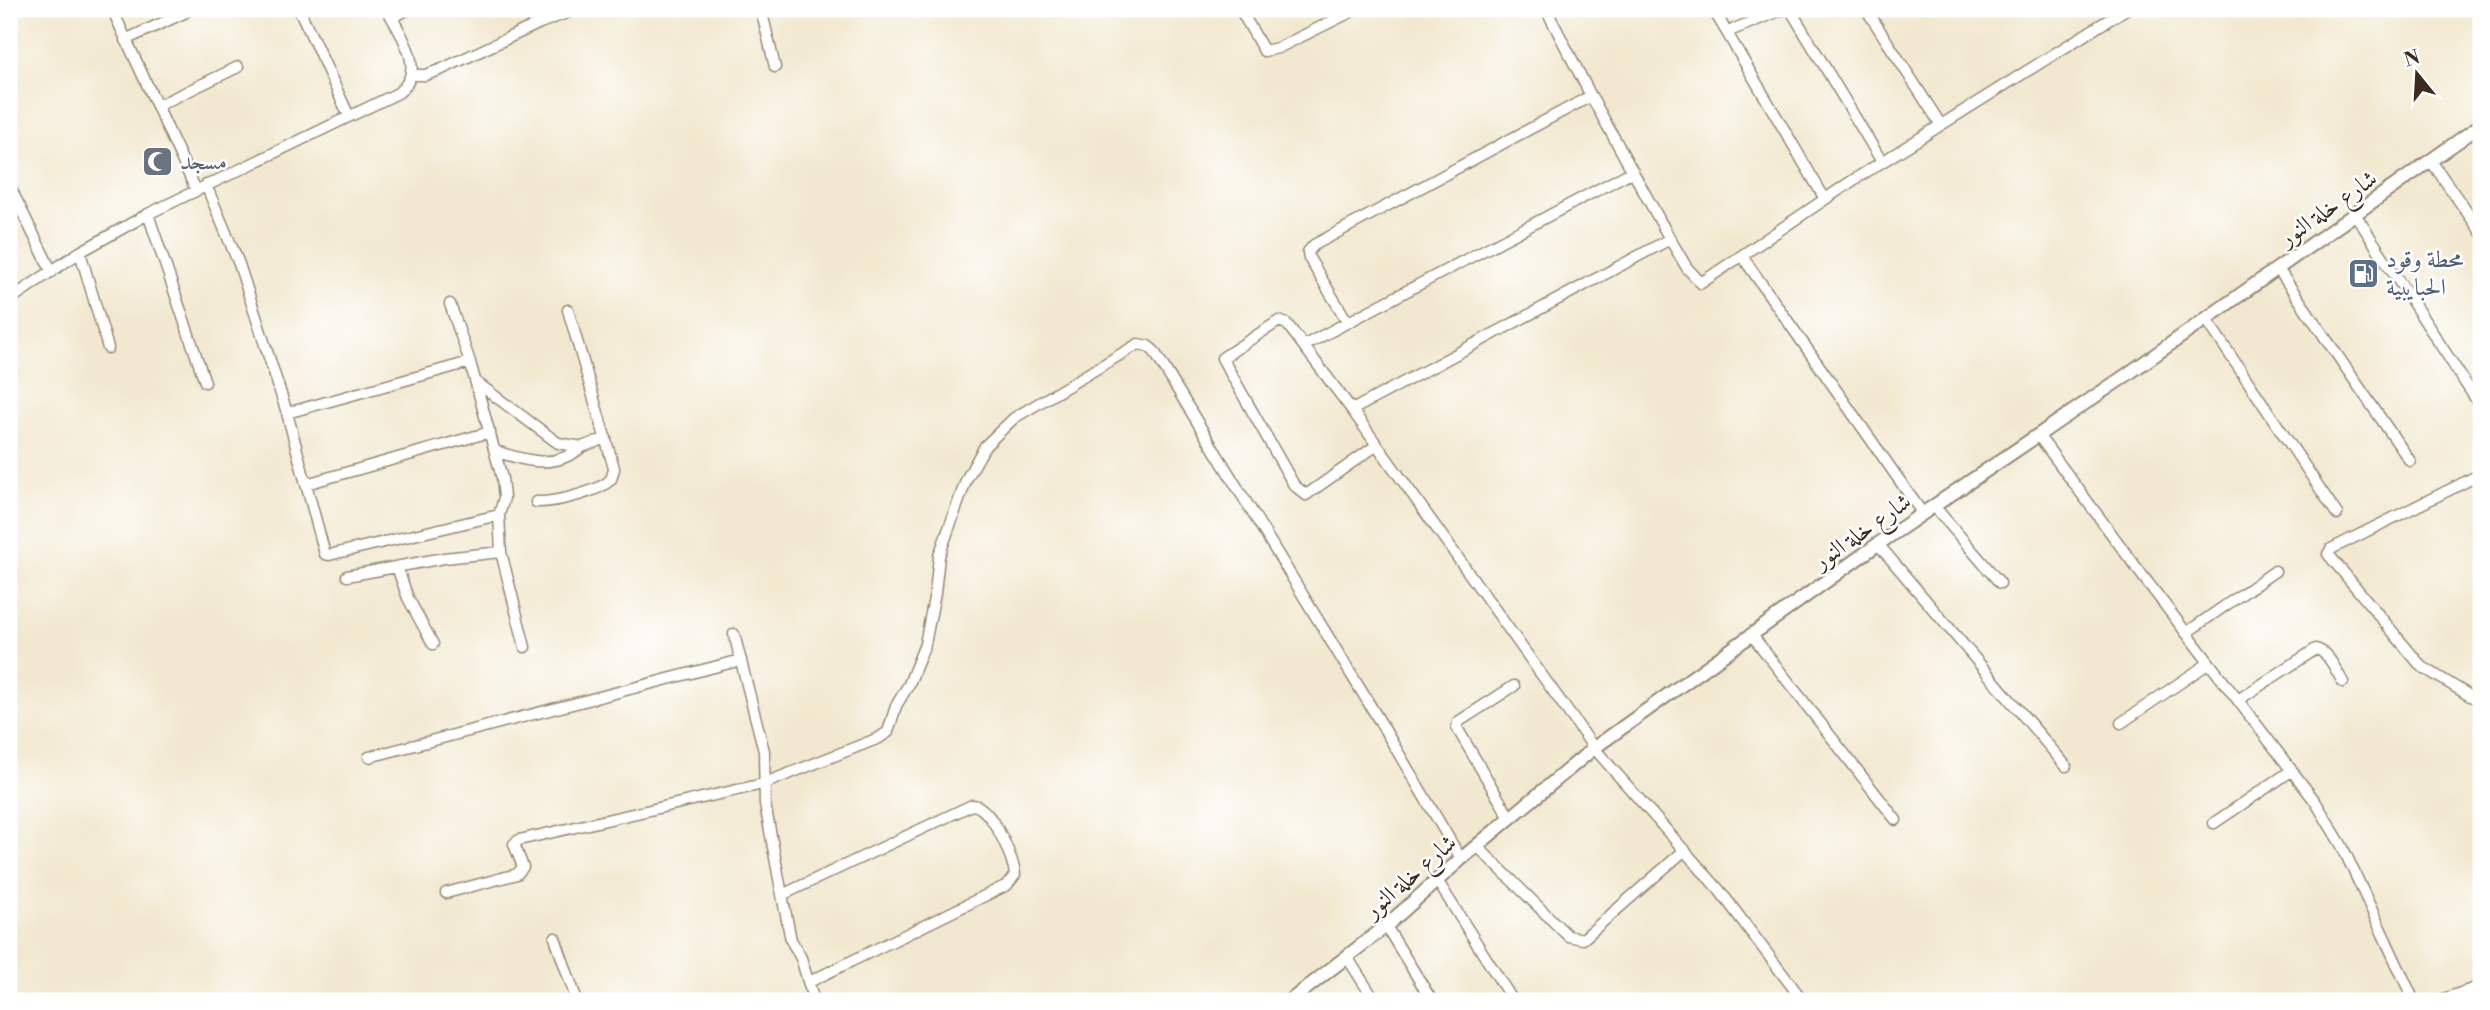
<svg xmlns="http://www.w3.org/2000/svg" width="2490" height="1010" font-family="'Libre Bodoni',Amiri,serif">
	<rect width="100%" height="100%" fill="#fff"/>
	<filter id="ink" filterUnits="userSpaceOnUse"><feTurbulence type="fractalNoise" baseFrequency=".0143" numOctaves="2"/><feDisplacementMap in="SourceGraphic" scale="14" xChannelSelector="R" yChannelSelector="G"/><feConvolveMatrix kernelMatrix="1 2 1 2 8 2 1 2 1" color-interpolation-filters="sRGB"/></filter>
	<filter id="wash" filterUnits="userSpaceOnUse"><feTurbulence type="fractalNoise" baseFrequency=".00686" numOctaves="4" result="noise"/><feDisplacementMap in="SourceGraphic" scale="28" xChannelSelector="R" yChannelSelector="G"/><feGaussianBlur stdDeviation="1.57" result="paint"/><feColorMatrix in="noise" values="0 0 0 0 0 0 0 0 0 0 0 0 0 0 0 0 0 1.4 0 .05"/><feComposite in="paint" operator="in"/></filter>
	<g filter="url(#wash)">
		<rect width="100%" height="100%" fill="#f2e8cf"/>
	</g>
	<g filter="url(#ink)">
		<g fill="none" stroke-linecap="round" stroke-linejoin="round">
			<defs>
				<path id="minor" d="M 112,9 L 196,190
					M 299,9 L 349,116
					M 532,9 L 540,23
					M 761,9 L 775,67
					M 1240,9 L 1264,51 L 1278,48 L 1357,9
					M 1546,9 L 1591,96 L 1670,239 L 1687,268 L 1701,283 L 1855,179 L 2126,9
					M 1713,9 L 1825,199
					M 1790,9 L 1882,162
					M 1866,9 L 1941,125
					M 392,18 L 408,9
					M 1727,32 L 1784,9
					M 125,40 L 184,13 L 187,9
					M 412,75 L 425,75 L 440,70 L 540,23 L 577,9
					M 157,106 L 238,67
					M 2431,161 L 2481,232
					M 9,185 L 52,272
					M 206,185 L 239,264 L 287,413 L 306,484 L 490,432
					M 148,214 L 205,382
					M 2355,214 L 2481,407
					M 80,252 L 108,348
					M 1742,256 L 1923,514
					M 2278,269 L 2410,461
					M 9,300 L 80,252 L 148,214 L 398,93 C 428,70 401,35 387,9
					M 450,304 L 470,362 L 502,478 L 504,498 L 499,515 L 501,552 L 525,647
					M 2206,319 L 2337,514
					M 1347,321 L 1309,258 L 1308,252 L 1314,245 L 1591,96
					M 1305,345 L 1633,171
					M 476,382 L 558,443 L 582,447 L 606,438
					M 1352,410 L 1670,239
					M 287,413 L 470,362
					M 2038,435 L 2142,575 L 2315,801 L 2342,846 L 2414,1001
					M 1377,445 L 1306,495 L 1294,485 L 1222,358 L 1279,321 L 1287,324 L 1352,410 L 1594,748 L 1720,891 L 1803,1001
					M 495,451 C 526,461 554,470 582,447
					M 2481,474 L 2331,549 L 2328,554 L 2421,666 L 2470,696 L 2481,700
					M 306,484 L 325,554 L 329,555 L 499,515
					M 536,502 C 553,503 600,492 611,479 C 612,477 614,470 614,468 L 568,310
					M 1934,506 L 2000,583
					M 1878,544 L 2066,766
					M 397,567 L 408,598 L 433,644
					M 347,576 L 444,558 L 501,552
					M 2186,633 L 2275,571
					M 734,634 L 764,751 L 765,804 L 782,895 L 791,940 L 801,958 L 814,1001
					M 1751,634 L 1896,820
					M 2238,700 L 2316,649 C 2329,652 2336,671 2343,682
					M 2121,723 L 2209,663
					M 369,757 L 741,660
					M 1510,818 L 1457,728 L 1458,722 L 1514,686
					M 2214,823 L 2291,771
					M 1477,846 L 1568,936 L 1583,939 L 1685,850
					M 1438,882 L 1513,1001
					M 446,893 L 517,874 L 523,867 L 514,844 L 519,840 L 763,784 L 879,738 L 888,732 L 896,706 L 909,684 L 925,644 L 935,593 L 939,556 L 967,478 L 985,446 L 1014,418 L 1138,344 L 1148,346 L 1154,351 L 1379,720 L 1461,859
					M 782,895 L 972,805 C 990,804 1014,858 1015,875 L 1007,885 L 809,982
					M 1386,926 L 1432,1001
					M 555,938 L 577,1001
					M 1347,957 L 1375,1001
					M 2472,989 L 2479,1001
					M 2438,1001 L 2481,986"/>
				<path id="tertiary" d="M 1290,1001 L 1386,926 L 1461,859 L 1594,748 L 1878,544 L 2125,376 L 2481,125"/>
			</defs>
			<use href="#minor" stroke="#968976" stroke-width="13"/>
			<use href="#tertiary" stroke="#968976" stroke-width="16"/>
			<use href="#minor" stroke="#fff" stroke-width="10"/>
			<use href="#tertiary" stroke="#fff" stroke-width="12"/>
		</g>
	</g>
	<defs>
		<symbol id="mosque-square" viewBox="-11 -11 22 22"><rect x="-9" y="-9" width="18" height="18" rx="4" fill="#6b7280" stroke="#fff"/><path d="M3.5-4.9A6 6 0 1 0 3.5 4.9A5 5 0 1 1 3.5-4.9Z" fill="#fff"/></symbol>
		<symbol id="fuel-square" viewBox="-11 -11 22 22"><rect x="-9" y="-9" width="18" height="18" rx="4" fill="#5c6f8a" stroke="#fff"/><path d="M-5.5-6h7V0h2V4h1.3V-2.5L3-4.5l.8-.8L6-3V5H2.5V1h-1V6h-7ZM-4.2-4.7v3.2H.2V-4.7Z" fill="#fff"/></symbol>
	</defs>
	<g fill-rule="evenodd">
		<use href="#mosque-square" x="140" y="144" width="35" height="35"/>
		<use href="#fuel-square" x="2346" y="256" width="35" height="35"/>
	</g>
	<g text-anchor="middle" stroke-width="5" stroke-linejoin="round" paint-order="stroke">
		<g font-size="24" fill="#5b616d" stroke="#fff" text-anchor="start">
			<text x="180" y="169">مسجد</text>
		</g>
		<g font-size="24" fill="#3b2a1e" stroke="#fff">
			<text transform="translate(2328 208) rotate(-35)" y="8">شارع خلة النور</text>
			<text transform="translate(1862 531) rotate(-35)" y="8">شارع خلة النور</text>
			<text transform="translate(1410 876) rotate(-41)" y="8">شارع خلة النور</text>
		</g>
		<g font-size="24" fill="#4e5e75" stroke="#fff" text-anchor="start">
			<text x="2386" y="267">محطة وقود<tspan x="2386" dy="28">الحبايبية</tspan></text>
		</g>
	</g>
	<rect width="2490" height="1010" fill="none" stroke="#fff" stroke-width="35"/>
	<g transform="translate(2417 74) rotate(342)" stroke="#ffffff" stroke-width="5" paint-order="stroke">
	<path d="M0-5L12 26L0 18L-12 26Z" fill="#3b2a1e"/>
	<text y="-10" font-size="19" font-weight="bold" text-anchor="middle" fill="#3b2a1e">N</text>
	</g>
</svg>
